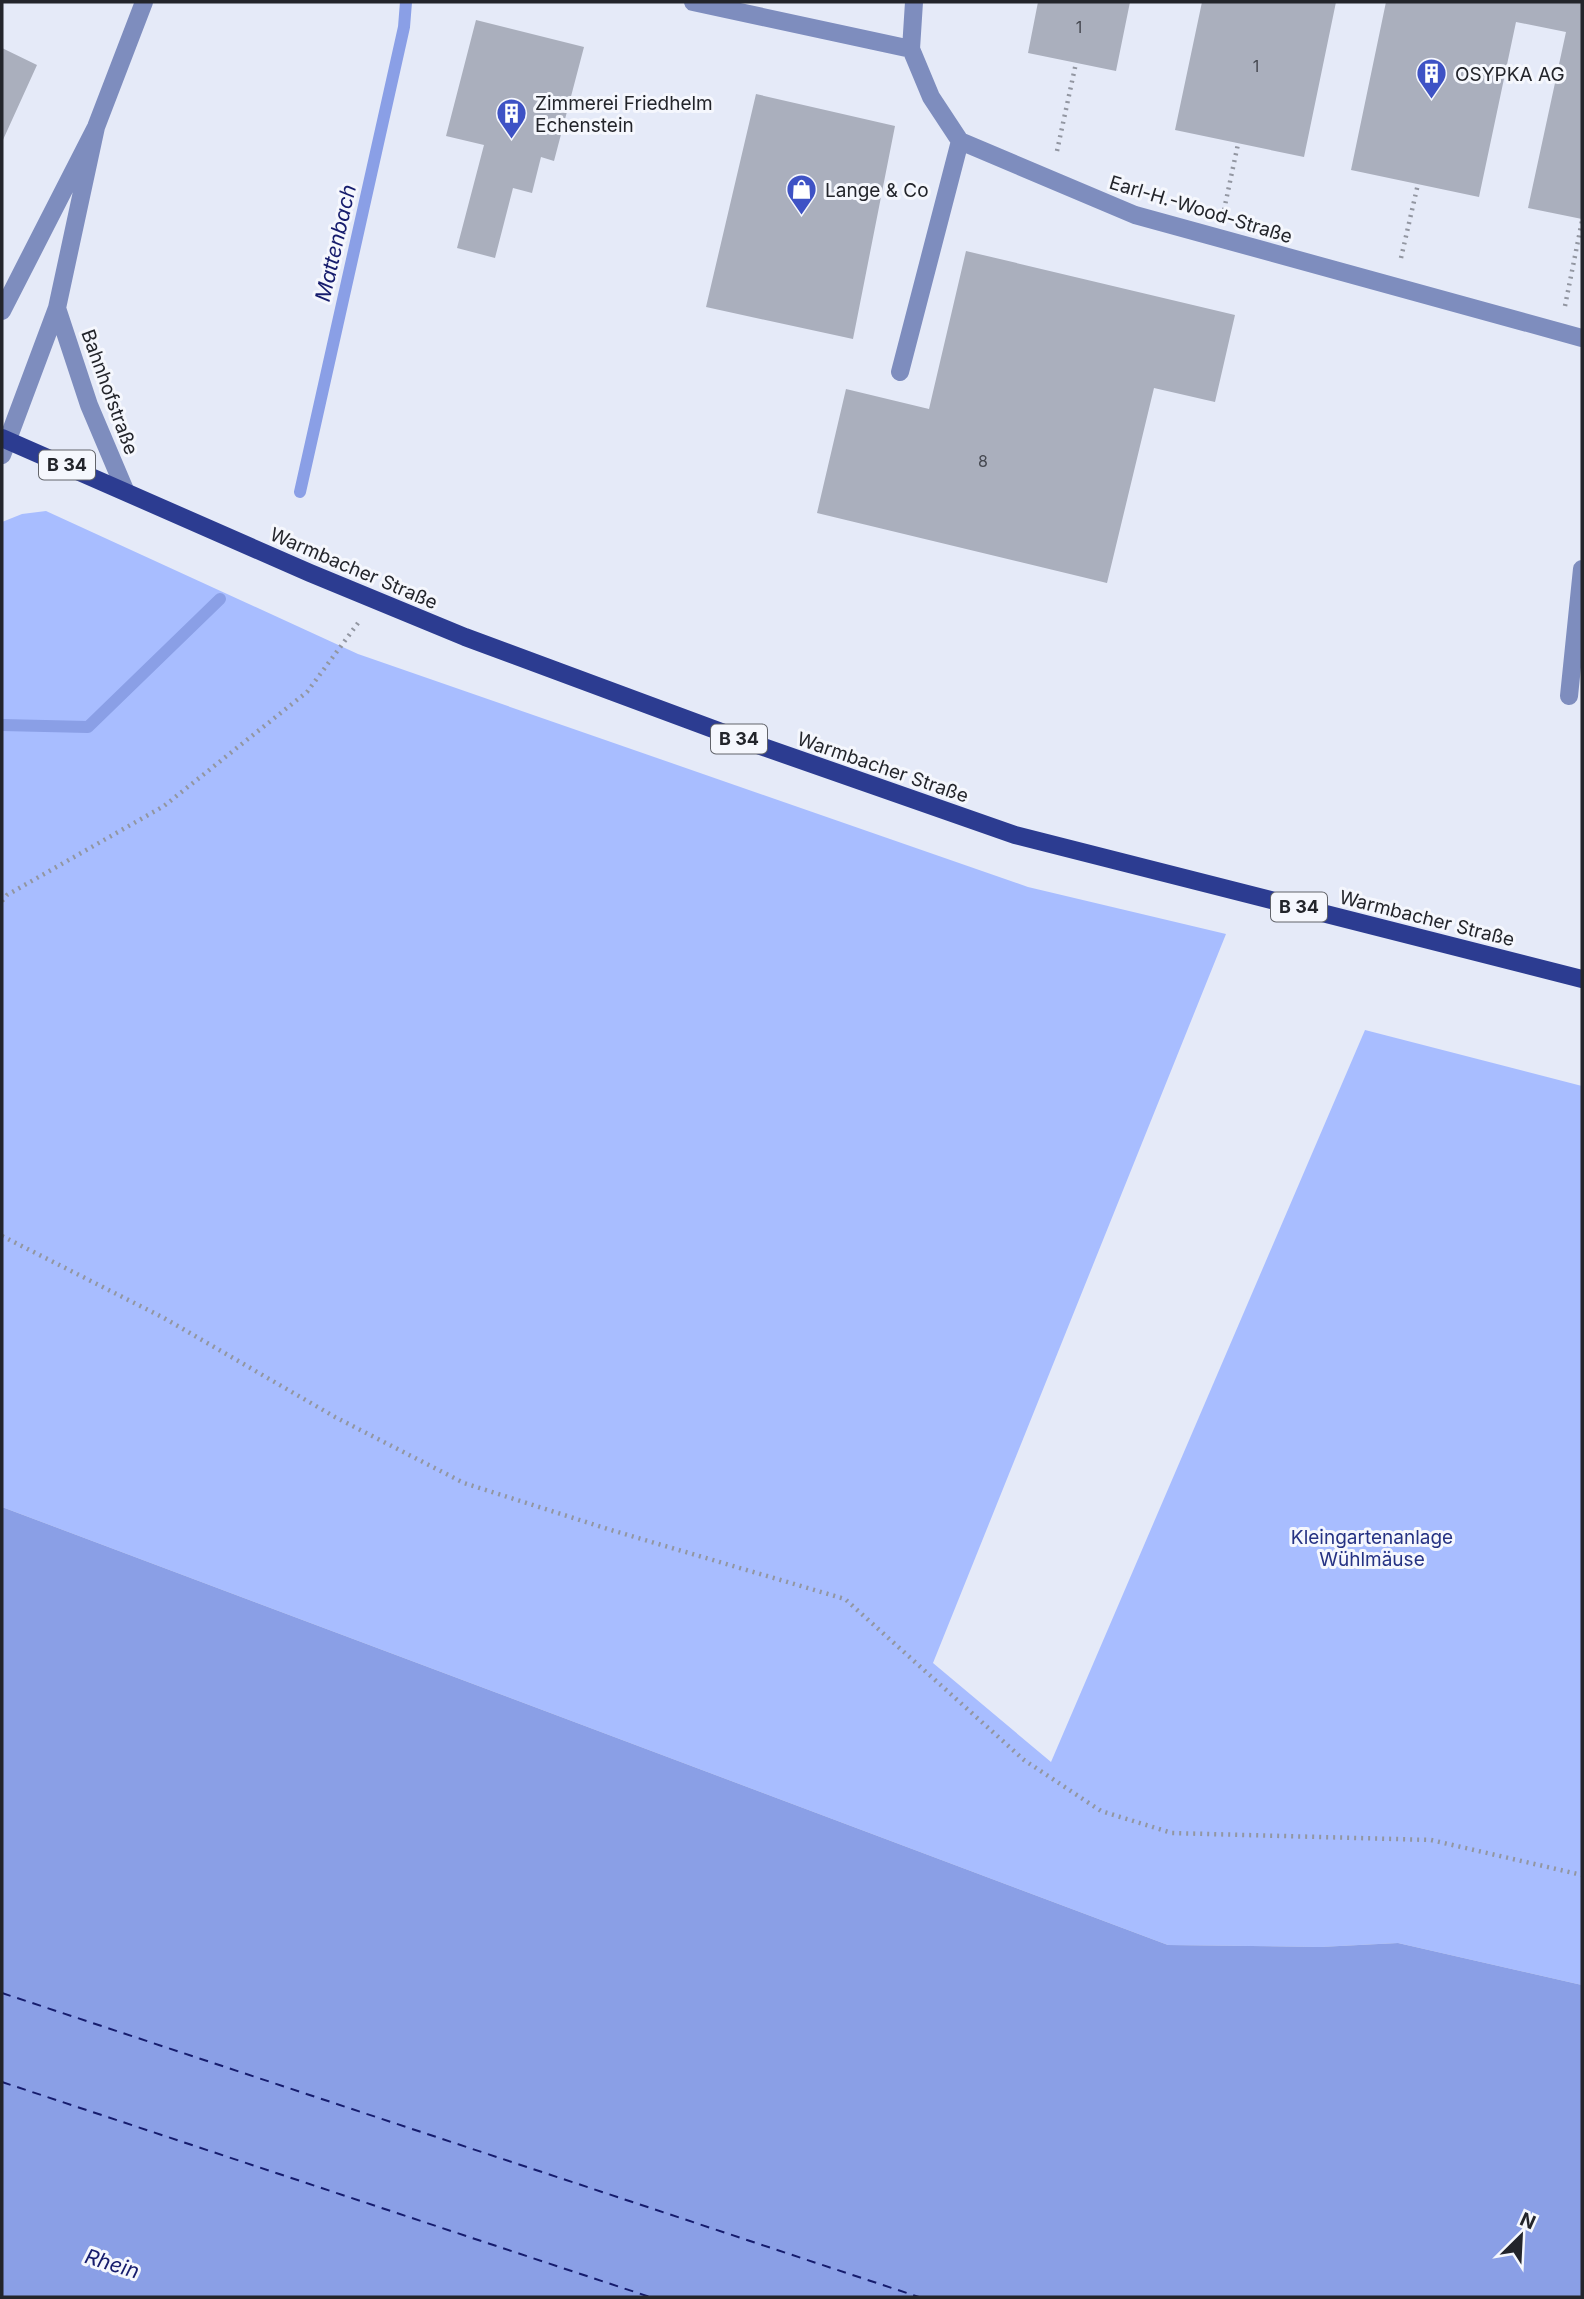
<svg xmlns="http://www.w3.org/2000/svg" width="1584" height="2299" font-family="Inter,sans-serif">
	<rect width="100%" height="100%" fill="#e5eaf8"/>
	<path fill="#a8bdff" d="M 46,511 L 358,654 L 1028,887 L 1226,934 L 933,1663 L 1051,1762 L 1365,1030 L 1582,1086 L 1582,1985 L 1398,1943 L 1320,1947 L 1168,1945 L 2,1507 L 2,522 L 22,514 Z"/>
	<path fill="#8a9fe6" d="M 2,1507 L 1168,1945 L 1320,1947 L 1398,1943 L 1582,1985 L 1582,2297 L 2,2297 Z"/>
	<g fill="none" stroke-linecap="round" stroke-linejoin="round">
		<path stroke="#8a9fe6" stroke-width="12" d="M 300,492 L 404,27 L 406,2
			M 2,725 L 88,727 L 220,599"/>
		<path stroke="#161c6d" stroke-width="2" stroke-dasharray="9 7" stroke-linecap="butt" d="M 2,1993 L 919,2297
			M 2,2082 L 650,2297"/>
	</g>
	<path fill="#aaafbd" d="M 1038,2 L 1130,2 L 1116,71 L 1028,53 Z
		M 1202,2 L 1336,2 L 1304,157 L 1175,130 Z
		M 1386,2 L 1582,2 L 1582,219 L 1528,208 L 1566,32 L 1516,22 L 1479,197 L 1351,170 Z
		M 476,20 L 584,47 L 554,161 L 541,157 L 532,193 L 513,188 L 495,258 L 457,248 L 484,145 L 446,136 Z
		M 2,48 L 37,65 L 2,142 Z
		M 756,94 L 895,126 L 853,339 L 706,307 Z
		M 966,251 L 1235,315 L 1215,402 L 1154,388 L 1107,583 L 817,513 L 846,389 L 929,409 Z"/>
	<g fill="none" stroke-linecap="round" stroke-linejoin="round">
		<path stroke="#9296a1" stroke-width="4.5" stroke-dasharray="2 5" stroke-linecap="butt" d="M 1057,151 L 1076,63
			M 1224,210 L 1238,144
			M 1401,258 L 1418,184
			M 1565,306 L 1582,221
			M 2,901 L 7,895 L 164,806 L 307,692 L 358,623
			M 2,1236 L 164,1318 L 335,1417 L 464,1483 L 611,1530 L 845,1599 L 1024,1760 L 1101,1811 L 1172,1833 L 1431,1840 L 1582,1875"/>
		<path stroke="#7e8dbe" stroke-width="18" d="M 693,2 L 911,49
			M 914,2 L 911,49 L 931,97 L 960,141 L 1135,215 L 1582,338
			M 96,127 L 57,308 L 89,405 L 125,490
			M 2,311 L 96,127 L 144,2
			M 900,372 L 960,141
			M 2,455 L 57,308
			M 1569,696 L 1582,569"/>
		<path stroke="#2c3c91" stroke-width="18" d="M 2,438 L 310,573 L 465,637 L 732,736 L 1015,835 L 1582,979"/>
	</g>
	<defs>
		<symbol id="building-pin" viewBox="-11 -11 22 30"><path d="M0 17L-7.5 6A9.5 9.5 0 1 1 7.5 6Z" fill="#3e52c5" stroke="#f5f7fd"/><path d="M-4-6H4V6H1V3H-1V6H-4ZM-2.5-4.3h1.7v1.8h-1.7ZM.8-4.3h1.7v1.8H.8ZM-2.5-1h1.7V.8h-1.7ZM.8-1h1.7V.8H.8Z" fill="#fff"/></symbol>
		<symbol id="shop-pin" viewBox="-11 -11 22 30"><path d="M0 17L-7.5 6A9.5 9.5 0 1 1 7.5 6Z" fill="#3e52c5" stroke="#f5f7fd"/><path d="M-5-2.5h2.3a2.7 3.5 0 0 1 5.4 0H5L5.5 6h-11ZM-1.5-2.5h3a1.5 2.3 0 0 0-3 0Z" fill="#fff"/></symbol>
	</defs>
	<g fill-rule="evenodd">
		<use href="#building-pin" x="1414" y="56" width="35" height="47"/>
		<use href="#building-pin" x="494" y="96" width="35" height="47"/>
		<use href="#shop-pin" x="784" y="172" width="35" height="47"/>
	</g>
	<g text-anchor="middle" stroke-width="6" stroke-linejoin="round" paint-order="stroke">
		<g font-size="16" fill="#454850">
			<text x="1079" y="33">1</text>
			<text x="1256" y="72">1</text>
			<text x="983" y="467">8</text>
		</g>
		<g fill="#f5f7fd" stroke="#62646a" stroke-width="2">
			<rect x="39" y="450.5" width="56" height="29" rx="5"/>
			<rect x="711" y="724.5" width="56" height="29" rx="5"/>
			<rect x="1271" y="892.5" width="56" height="29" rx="5"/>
		</g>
		<g font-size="18" font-weight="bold" fill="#23252b">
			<text x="67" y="471">B 34</text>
			<text x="739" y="745">B 34</text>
			<text x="1299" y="913">B 34</text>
		</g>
		<g font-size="19" fill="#23252b" stroke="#f5f7fd" text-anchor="start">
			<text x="1455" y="81">OSYPKA AG</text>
			<text x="535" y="110">Zimmerei Friedhelm<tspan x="535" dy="22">Echenstein</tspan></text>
			<text x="825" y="197">Lange &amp; Co</text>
		</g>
		<g font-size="19" fill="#23252b" stroke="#f5f7fd">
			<text transform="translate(1201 209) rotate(17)" y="7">Earl-H.-Wood-Straße</text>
			<text transform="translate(110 392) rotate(70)" y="7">Bahnhofstraße</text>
			<text transform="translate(354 568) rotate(23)" y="7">Warmbacher Straße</text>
			<text transform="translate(883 767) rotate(19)" y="7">Warmbacher Straße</text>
			<text transform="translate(1427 918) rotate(14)" y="7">Warmbacher Straße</text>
		</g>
		<g font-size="19" fill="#253283" stroke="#f5f7fd">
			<text x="1372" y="1544">Kleingartenanlage<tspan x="1372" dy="22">Wühlmäuse</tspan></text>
		</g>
		<g font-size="21" font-style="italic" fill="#161c6d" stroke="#f5f7fd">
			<text transform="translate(336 243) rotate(-77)" y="7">Mattenbach</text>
			<text transform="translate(112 2264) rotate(17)" y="7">Rhein</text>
		</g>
	</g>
	<rect width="1584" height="2299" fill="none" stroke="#23252b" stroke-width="7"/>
	<g transform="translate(1521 2236) rotate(24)" stroke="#f5f7fd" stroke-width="5" paint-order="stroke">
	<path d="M0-5L12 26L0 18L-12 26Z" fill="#23252b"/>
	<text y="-10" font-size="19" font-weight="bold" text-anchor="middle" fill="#23252b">N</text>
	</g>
</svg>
